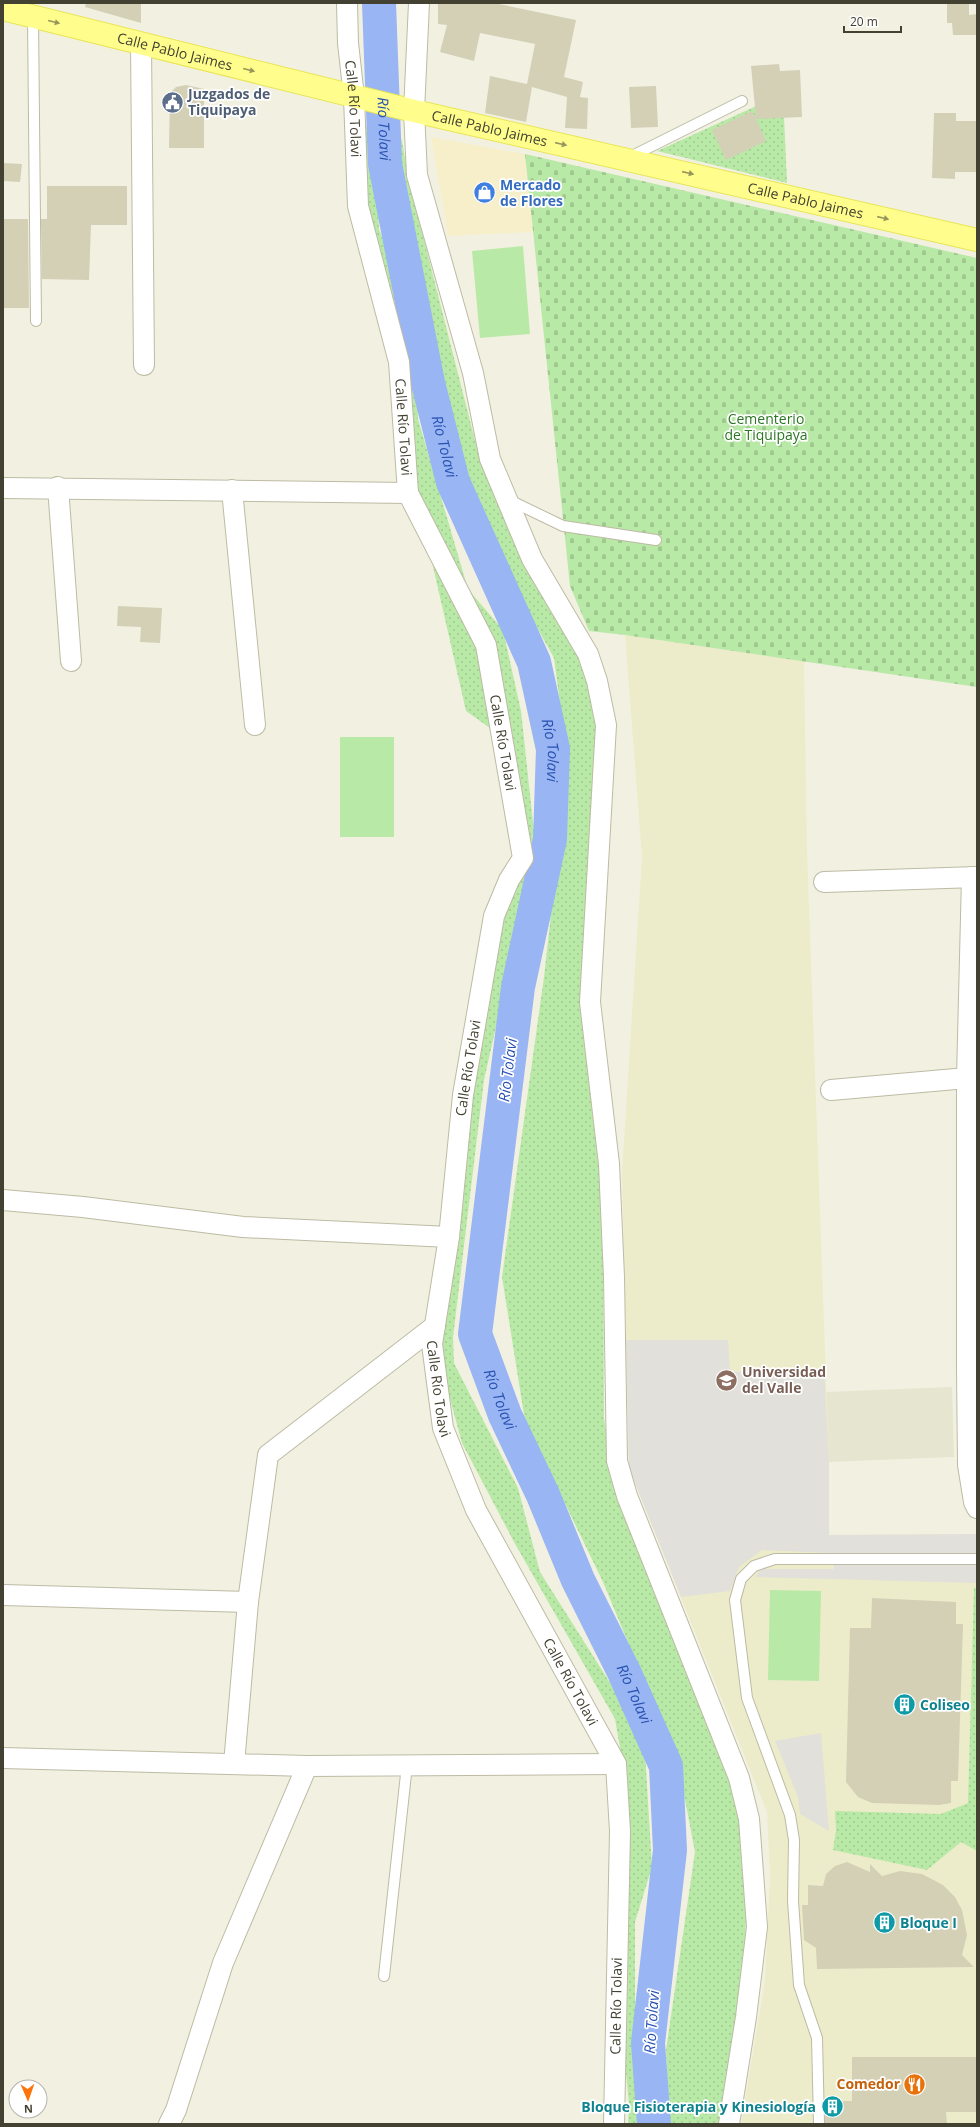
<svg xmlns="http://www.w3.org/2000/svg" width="980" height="2127" font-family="'Open Sans',sans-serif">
	<defs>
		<pattern id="grass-dots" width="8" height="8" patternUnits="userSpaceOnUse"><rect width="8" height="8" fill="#b9e9a7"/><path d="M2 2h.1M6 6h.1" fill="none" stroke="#a0c990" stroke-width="1.8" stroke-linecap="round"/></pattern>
		<pattern id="cemetery-stones" width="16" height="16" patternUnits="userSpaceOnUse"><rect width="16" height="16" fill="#b9e9a7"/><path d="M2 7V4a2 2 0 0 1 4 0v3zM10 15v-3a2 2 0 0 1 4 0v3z" fill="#a0c990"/></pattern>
	</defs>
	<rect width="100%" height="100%" fill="#f2f1e1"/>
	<path fill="#e6e5cf" d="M 952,1387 L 954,1457 L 829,1462 L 826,1392 Z"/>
	<path fill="#f6efca" d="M 431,137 L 525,154 L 533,232 L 448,236 Z"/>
	<path fill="#ececca" d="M 625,635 L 804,661 L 807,850 L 829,1462 L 829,1535 L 977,1534 L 977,2124 L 741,2124 L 765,1981 L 770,1877 L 767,1812 L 629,1468 L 622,1173 L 642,857 Z"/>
	<path fill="url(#grass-dots)" d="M 783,94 L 787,183 L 657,151 Z
		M 374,117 L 379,229 L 403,292 L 417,376 L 418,419 L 468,589 L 503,630 L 521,711 L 536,850 L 484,1080 L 453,1337 L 454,1363 L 518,1488 L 540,1572 L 619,1697 L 645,1753 L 652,1867 L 635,1922 L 635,2047 L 642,2124 L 628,2124 L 629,2104 L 623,2043 L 623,1765 L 615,1719 L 514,1542 L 462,1443 L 440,1362 L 470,1097 L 502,916 L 518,880 L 511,743 L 466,711 L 416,492 L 364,208 L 362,133 Z
		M 392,124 L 402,141 L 409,181 L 481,464 L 583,664 L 595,725 L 596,765 L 580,1006 L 603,1204 L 604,1418 L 614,1487 L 724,1763 L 739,1816 L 746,1915 L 744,1980 L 718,2124 L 669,2124 L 666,2050 L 695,1852 L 678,1763 L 603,1582 L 525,1421 L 502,1277 L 544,977 L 568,763 L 554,658 L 501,563 L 460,480 L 392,166 Z
		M 974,1588 L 977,1588 L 977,1851 L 961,1842 L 927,1870 L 833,1850 L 836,1830 L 835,1811 L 941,1814 L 968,1803 Z"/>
	<path fill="url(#cemetery-stones)" d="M 525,154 L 977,258 L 977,687 L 625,635 L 589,631 L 570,586 Z"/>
	<path fill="#b9e9a7" d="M 523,246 L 530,334 L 480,338 L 472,251 Z
		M 340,737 L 394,737 L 394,837 L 340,837 Z
		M 770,1590 L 821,1591 L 819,1681 L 768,1680 Z"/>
	<path fill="#e1e0da" d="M 626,1340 L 728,1340 L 730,1372 L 824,1368 L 829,1462 L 829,1535 L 977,1534 L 977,1583 L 756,1577 L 760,1569 L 834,1569 L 832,1553 L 762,1550 L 739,1567 L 730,1591 L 681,1597 L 629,1468 Z
		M 821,1733 L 829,1831 L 800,1814 L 798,1797 L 775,1741 Z"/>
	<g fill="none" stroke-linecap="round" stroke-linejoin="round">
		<path stroke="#99b5f3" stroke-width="34" id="s1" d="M 379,3 L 385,164 L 428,383 L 453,482 L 534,662 L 553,749 L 550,839 L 518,987 L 475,1334 L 505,1415 L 543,1495 L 578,1580 L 624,1672 L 666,1766 L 670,1850 L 648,2043 L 654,2124"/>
	</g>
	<path fill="#d3d0b6" d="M 86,3 L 141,3 L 141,23 L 85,7 Z
		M 438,3 L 494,3 L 576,20 L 564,77 L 583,82 L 580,97 L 588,98 L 587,129 L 565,128 L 567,97 L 532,87 L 526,122 L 485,113 L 490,76 L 527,84 L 535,44 L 480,33 L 474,61 L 440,52 L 447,25 L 438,24 Z
		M 947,3 L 969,3 L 969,15 L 977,14 L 977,35 L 953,35 L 952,23 L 947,23 Z
		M 779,64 L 780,71 L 800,70 L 802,117 L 756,119 L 766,141 L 726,160 L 712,130 L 752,111 L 756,118 L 751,66 Z
		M 186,85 L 204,89 L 204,148 L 169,148 L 170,93 L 176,87 Z
		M 656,86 L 658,127 L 631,128 L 629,87 Z
		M 934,113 L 956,113 L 956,121 L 977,121 L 977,172 L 955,172 L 955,179 L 932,178 Z
		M 3,163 L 22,164 L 20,182 L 3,181 Z
		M 47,186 L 127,186 L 127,225 L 91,225 L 89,280 L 42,279 L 41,219 L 47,219 Z
		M 3,219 L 28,219 L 29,308 L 3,308 Z
		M 118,606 L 162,608 L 160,643 L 140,642 L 141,627 L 117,626 Z
		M 872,1598 L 956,1602 L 956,1624 L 963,1624 L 958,1781 L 951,1781 L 951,1803 L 939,1805 L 872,1803 L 858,1797 L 846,1782 L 850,1628 L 871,1628 Z
		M 847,1862 L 870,1872 L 870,1864 L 882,1876 L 900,1871 L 922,1874 L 943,1885 L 955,1897 L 962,1910 L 967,1935 L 962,1955 L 974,1967 L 817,1969 L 816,1948 L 804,1940 L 802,1905 L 808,1905 L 808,1885 L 823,1886 L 826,1874 L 835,1866 Z
		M 852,2057 L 977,2057 L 977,2112 L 946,2112 L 947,2124 L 825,2124 L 825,2101 L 852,2101 Z"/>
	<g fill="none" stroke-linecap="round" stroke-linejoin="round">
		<defs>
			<path id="lane" d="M 33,17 L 36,321
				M 628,158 L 742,101
				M 509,500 L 563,526 L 656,540
				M 384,1976 L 407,1765
				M 819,2124 L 817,2038 L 799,1985 L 793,1901 L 794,1840 L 790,1815 L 747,1698 L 735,1600 L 741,1579 L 754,1566 L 775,1559 L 977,1559"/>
			<g id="street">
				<path id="s2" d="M 347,3 L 348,43 L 354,97 L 358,206 L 399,362 L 408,493 L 486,645 L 523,858 L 509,880 L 494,916 L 463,1095 L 449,1237 L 432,1344 L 443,1428 L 476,1510 L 616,1764 L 620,1831 L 614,2124"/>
				<path d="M 419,3 L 414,111 L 417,175 L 473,373 L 490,459 L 532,559 L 588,654 L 597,681 L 606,725 L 590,1002 L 609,1164 L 614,1277 L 617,1461 L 627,1496 L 739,1778 L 749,1819 L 757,1927 L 746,2017 L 729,2124"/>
				<path d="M 141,43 L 144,365"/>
				<path d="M 58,487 L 71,661"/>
				<path d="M 3,488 L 408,493"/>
				<path d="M 232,490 L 255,725"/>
				<path d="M 972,877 L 967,1078 L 967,1368 L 968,1465 L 974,1502 L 977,1508"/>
				<path d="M 824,882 L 977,877"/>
				<path d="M 831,1090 L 967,1078"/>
				<path d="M 3,1200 L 83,1207 L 243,1227 L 449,1237"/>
				<path d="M 3,1595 L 248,1602"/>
				<path d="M 3,1758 L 307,1766 L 616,1764"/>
				<path d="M 234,1764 L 248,1602 L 268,1455 L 435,1326"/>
				<path d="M 169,2124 L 176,2110 L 223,1963 L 307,1766"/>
			</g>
			<g id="primary">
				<path id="s3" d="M 3,9 L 414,111 L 977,240"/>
			</g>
		</defs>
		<use href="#lane" stroke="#bdbba4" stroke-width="12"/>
		<use href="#street" stroke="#bdbba4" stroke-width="22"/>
		<use href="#primary" stroke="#e8e558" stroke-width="24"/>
		<use href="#lane" stroke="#fff" stroke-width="10"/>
		<use href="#street" stroke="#fff" stroke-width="20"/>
		<use href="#primary" stroke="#fffe8d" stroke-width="22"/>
	</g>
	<defs><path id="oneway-solid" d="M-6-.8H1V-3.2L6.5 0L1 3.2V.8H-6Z"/></defs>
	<g fill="#98965b">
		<use href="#oneway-solid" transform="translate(54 22) rotate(14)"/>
		<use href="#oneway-solid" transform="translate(249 70) rotate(14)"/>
		<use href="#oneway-solid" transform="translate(561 144) rotate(13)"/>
		<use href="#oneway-solid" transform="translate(688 173) rotate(13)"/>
		<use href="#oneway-solid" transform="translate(883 218) rotate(13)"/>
	</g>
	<defs>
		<symbol id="civic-disc" viewBox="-11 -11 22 22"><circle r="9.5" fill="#5c6f8a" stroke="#fff"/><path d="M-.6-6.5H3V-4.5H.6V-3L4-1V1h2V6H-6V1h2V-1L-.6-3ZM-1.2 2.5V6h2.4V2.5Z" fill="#fff"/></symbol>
		<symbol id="shop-disc" viewBox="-11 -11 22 22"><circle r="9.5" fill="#3f7fe0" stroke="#fff"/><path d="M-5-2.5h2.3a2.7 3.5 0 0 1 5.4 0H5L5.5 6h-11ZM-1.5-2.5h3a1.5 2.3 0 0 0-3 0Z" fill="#fff"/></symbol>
		<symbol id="university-disc" viewBox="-11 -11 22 22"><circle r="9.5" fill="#8d6e63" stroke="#fff"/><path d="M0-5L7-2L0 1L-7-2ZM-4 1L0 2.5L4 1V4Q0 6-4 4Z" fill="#fff"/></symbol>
		<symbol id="building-disc" viewBox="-11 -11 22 22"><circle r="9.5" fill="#0f9aa8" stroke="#fff"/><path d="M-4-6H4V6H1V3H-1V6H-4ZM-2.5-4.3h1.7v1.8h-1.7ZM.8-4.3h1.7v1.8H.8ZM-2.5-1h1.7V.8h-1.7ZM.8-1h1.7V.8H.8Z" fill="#fff"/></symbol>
		<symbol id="restaurant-disc" viewBox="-11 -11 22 22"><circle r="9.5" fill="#e8710a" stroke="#fff"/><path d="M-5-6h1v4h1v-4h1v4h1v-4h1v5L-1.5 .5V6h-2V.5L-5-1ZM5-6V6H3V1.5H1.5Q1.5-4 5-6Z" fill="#fff"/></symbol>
	</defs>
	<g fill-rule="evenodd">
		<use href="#civic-disc" x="160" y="90" width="25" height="25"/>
		<use href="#shop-disc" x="472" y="180" width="25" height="25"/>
		<use href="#university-disc" x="714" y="1368" width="25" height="25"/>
		<use href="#building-disc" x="892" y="1692" width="25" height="25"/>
		<use href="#building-disc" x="872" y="1910" width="25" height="25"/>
		<use href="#restaurant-disc" x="902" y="2072" width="25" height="25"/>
		<use href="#building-disc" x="820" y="2094" width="25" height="25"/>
	</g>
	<g text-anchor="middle" stroke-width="3.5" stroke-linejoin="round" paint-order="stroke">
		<g font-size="14" fill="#434132" stroke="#fff">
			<text dy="5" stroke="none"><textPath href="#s3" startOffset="177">Calle Pablo Jaimes</textPath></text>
			<text dy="5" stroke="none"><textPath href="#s2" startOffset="106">Calle Río Tolavi</textPath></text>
			<text dy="5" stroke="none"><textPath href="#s3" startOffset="501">Calle Pablo Jaimes</textPath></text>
			<text dy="5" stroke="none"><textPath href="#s3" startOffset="825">Calle Pablo Jaimes</textPath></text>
			<text dy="5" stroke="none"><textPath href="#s2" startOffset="430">Calle Río Tolavi</textPath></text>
			<text dy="5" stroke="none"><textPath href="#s2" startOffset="766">Calle Río Tolavi</textPath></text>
			<text transform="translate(468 1068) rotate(-81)" y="5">Calle Río Tolavi</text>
			<text dy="5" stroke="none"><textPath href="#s2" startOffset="1426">Calle Río Tolavi</textPath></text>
			<text dy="5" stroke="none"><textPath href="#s2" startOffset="1750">Calle Río Tolavi</textPath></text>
			<text transform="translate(616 2006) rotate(-89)" y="5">Calle Río Tolavi</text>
		</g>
		<g font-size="14" font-weight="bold" fill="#4e5e75" stroke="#fff" text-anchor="start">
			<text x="188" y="99">Juzgados de<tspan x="188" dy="16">Tiquipaya</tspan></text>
		</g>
		<g font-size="14" font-weight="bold" fill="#366cbe" stroke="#fff" text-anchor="start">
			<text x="500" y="190">Mercado<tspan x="500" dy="16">de Flores</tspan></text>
		</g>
		<g font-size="14" fill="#2c7624" stroke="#fff">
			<text x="766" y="424">Cementerio<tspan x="766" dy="16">de Tiquipaya</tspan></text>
		</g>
		<g font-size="14" font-weight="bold" fill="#785e54" stroke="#fff" text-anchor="start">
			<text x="742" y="1377">Universidad<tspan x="742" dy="16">del Valle</tspan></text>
		</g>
		<g font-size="14" font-weight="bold" fill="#0d838f" stroke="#fff" text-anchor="start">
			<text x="920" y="1710">Coliseo</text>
			<text x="900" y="1928">Bloque I</text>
			<text x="816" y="2112" text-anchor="end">Bloque Fisioterapia y Kinesiología</text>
		</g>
		<g font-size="14" font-weight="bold" fill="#c56008" stroke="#fff" text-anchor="end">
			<text x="900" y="2089">Comedor</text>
		</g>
		<g font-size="15" font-style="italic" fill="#2851b2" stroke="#fff">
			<text dy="5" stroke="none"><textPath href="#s1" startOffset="126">Río Tolavi</textPath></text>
			<text dy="5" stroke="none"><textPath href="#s1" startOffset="450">Río Tolavi</textPath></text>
			<text dy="5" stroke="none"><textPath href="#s1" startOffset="774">Río Tolavi</textPath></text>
			<text transform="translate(508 1070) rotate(-83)" y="5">Río Tolavi</text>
			<text dy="5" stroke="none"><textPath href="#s1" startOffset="1434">Río Tolavi</textPath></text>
			<text dy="5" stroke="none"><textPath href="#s1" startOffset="1758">Río Tolavi</textPath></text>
			<text transform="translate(652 2022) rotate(-86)" y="5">Río Tolavi</text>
		</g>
	</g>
	<rect width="980" height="2127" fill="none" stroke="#434132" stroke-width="8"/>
	<g transform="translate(28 2099) rotate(178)"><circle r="19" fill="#ffffff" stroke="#b4b3ad"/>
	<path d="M0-3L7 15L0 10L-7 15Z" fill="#ff730b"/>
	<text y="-6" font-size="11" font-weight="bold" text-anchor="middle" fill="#434132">N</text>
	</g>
	<path d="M844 26v6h57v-6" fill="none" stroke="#434132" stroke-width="2"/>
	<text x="850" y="26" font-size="12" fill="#434132" stroke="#ffffff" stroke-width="3" paint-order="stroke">20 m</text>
</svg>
